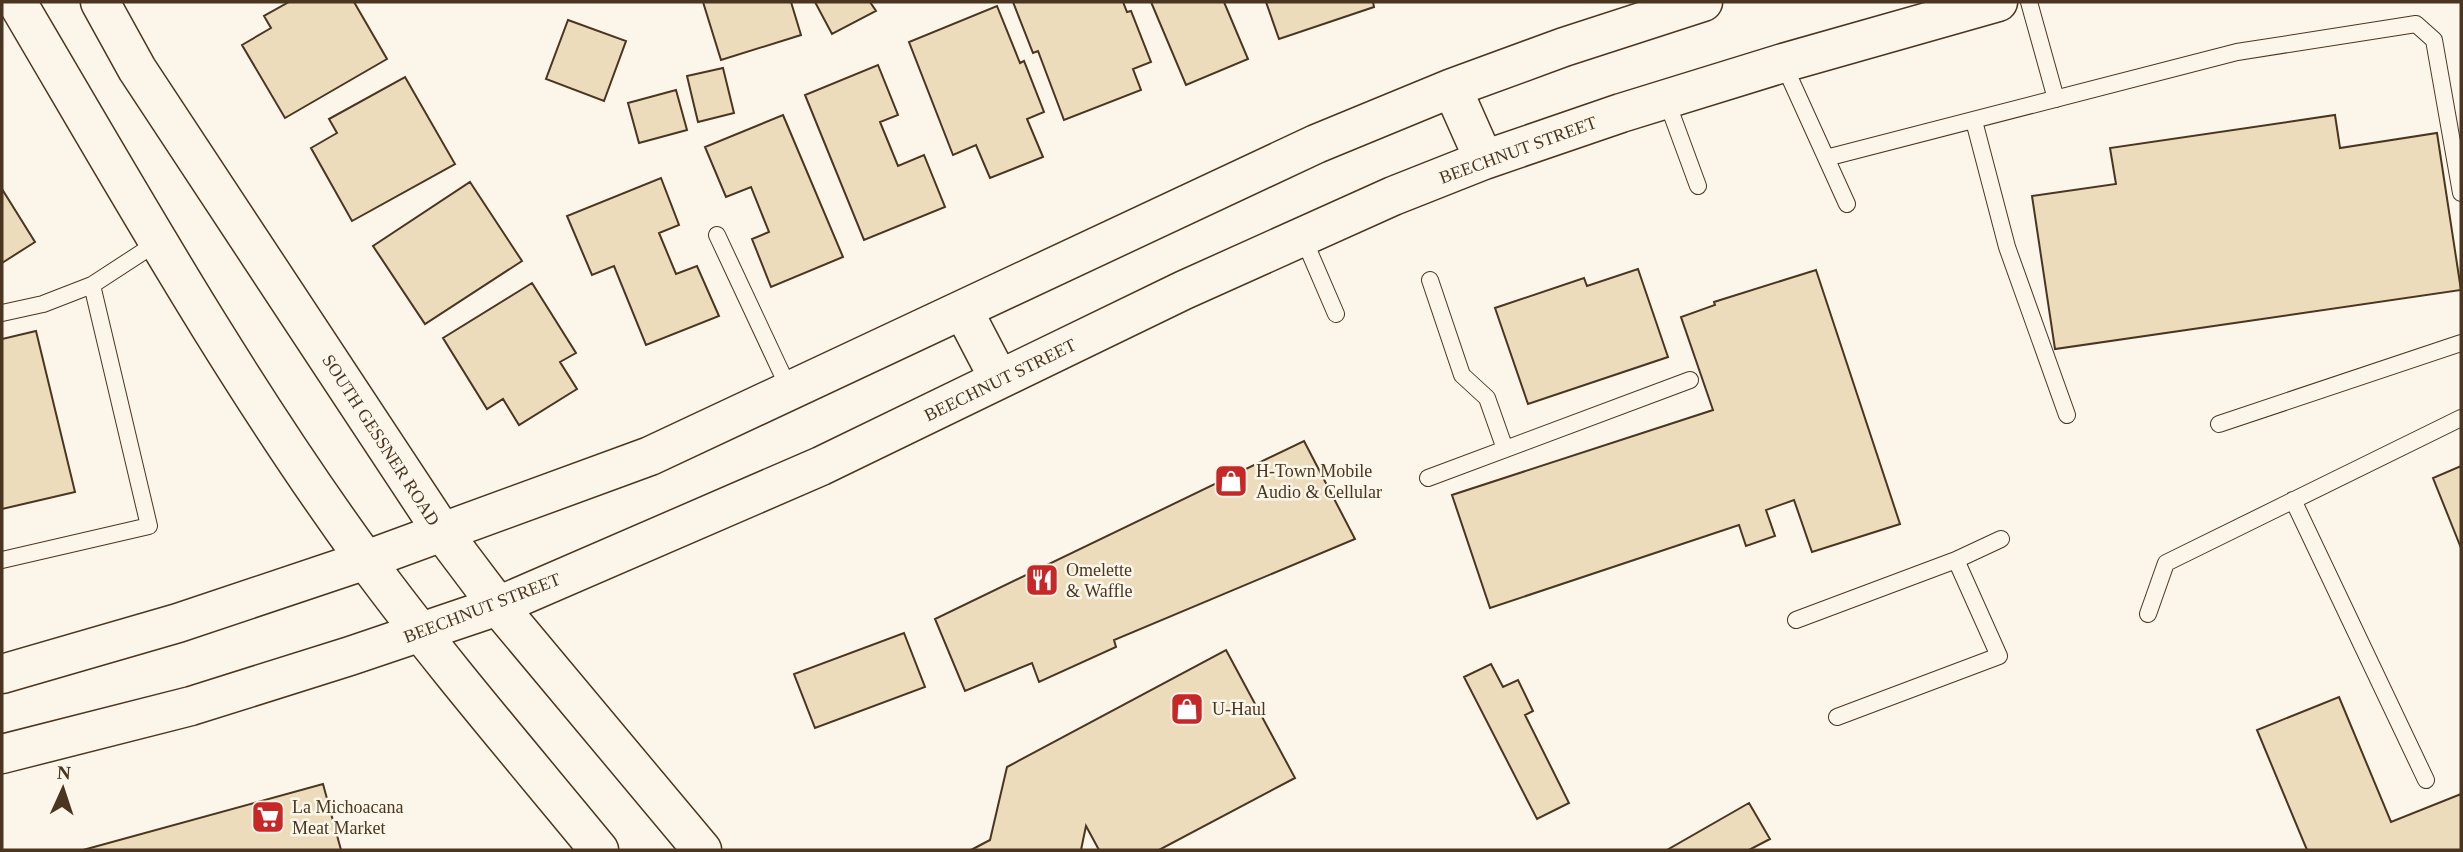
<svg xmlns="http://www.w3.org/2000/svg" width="2463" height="852" font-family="'Times New Roman',serif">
	<rect width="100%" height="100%" fill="#fbf6e9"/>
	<path fill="#ecdcbc" stroke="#4a3520" stroke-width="2" d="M 289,2 L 354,2 L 387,59 L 285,118 L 242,45 L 271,28 L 264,16 Z
		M 703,2 L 791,2 L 801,35 L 721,60 Z
		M 815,2 L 870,2 L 876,11 L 832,34 Z
		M 1013,2 L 1123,2 L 1127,12 L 1131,11 L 1151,62 L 1133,69 L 1141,90 L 1064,120 L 1038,51 L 1033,53 Z
		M 1151,2 L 1224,2 L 1248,59 L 1186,85 Z
		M 1266,2 L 1373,2 L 1374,7 L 1279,39 Z
		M 997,6 L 1020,63 L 1024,61 L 1044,112 L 1027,119 L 1043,157 L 990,178 L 976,145 L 953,155 L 909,42 Z
		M 568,20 L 626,41 L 604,101 L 546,79 Z
		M 878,65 L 898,115 L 880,122 L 898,166 L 924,155 L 945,207 L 864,240 L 805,95 Z
		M 723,68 L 734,113 L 698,122 L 687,76 Z
		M 405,77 L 455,164 L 352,221 L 311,148 L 337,133 L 329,119 Z
		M 676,90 L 687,130 L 639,143 L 628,103 Z
		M 783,115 L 843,257 L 771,287 L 752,239 L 769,232 L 751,187 L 726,197 L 705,147 Z
		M 2335,115 L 2340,148 L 2437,133 L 2461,290 L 2055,349 L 2032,196 L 2116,184 L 2110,148 Z
		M 661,178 L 679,225 L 659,233 L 676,274 L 697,266 L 719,316 L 646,345 L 614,266 L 592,275 L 567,216 Z
		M 470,182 L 522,261 L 425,324 L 373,246 Z
		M 2,189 L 35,242 L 2,263 Z
		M 1638,269 L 1668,357 L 1528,404 L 1495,308 L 1584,278 L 1587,286 Z
		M 1816,270 L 1900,524 L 1812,552 L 1794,500 L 1766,510 L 1775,536 L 1746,546 L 1739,525 L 1490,608 L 1452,495 L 1713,410 L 1681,317 L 1715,305 L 1714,302 Z
		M 532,283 L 576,353 L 560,362 L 577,389 L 519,425 L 503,399 L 487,409 L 443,338 Z
		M 36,331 L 75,492 L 2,509 L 2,339 Z
		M 1304,441 L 1355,539 L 1114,640 L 1116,647 L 1039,682 L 1032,663 L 965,691 L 935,619 Z
		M 2461,466 L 2461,548 L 2433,478 Z
		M 904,633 L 925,687 L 815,728 L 794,674 Z
		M 1226,650 L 1295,778 L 1159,850 L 1099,850 L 1086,826 L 1081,850 L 971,850 L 990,840 L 1007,767 Z
		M 1491,664 L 1503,687 L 1518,680 L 1533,711 L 1525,715 L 1569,803 L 1537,819 L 1464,677 Z
		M 2339,697 L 2391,822 L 2461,794 L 2461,850 L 2307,850 L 2257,730 Z
		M 323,784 L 341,850 L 83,850 Z
		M 1749,803 L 1770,839 L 1749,850 L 1667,850 Z"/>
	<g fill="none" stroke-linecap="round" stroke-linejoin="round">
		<defs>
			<path id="service" d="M 2029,2 L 2056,99
				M 1783,63 L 1847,204
				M 1666,99 L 1698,186
				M 1974,121 L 2007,247 L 2067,415
				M 1826,158 L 2237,52 L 2416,24 L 2434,40 L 2461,193
				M 717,235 L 790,391
				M 1302,235 L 1336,314
				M 1430,280 L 1462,375 L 1487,398 L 1505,449
				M 2,313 L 43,304 L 92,285 L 158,242
				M 2219,424 L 2461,343
				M 1428,478 L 1690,380
				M 2293,500 L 2426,780
				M 2,560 L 149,526 L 92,285
				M 2148,614 L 2166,563 L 2461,418
				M 1796,620 L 1956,560 L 2001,539
				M 1837,717 L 1999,656 L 1956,560"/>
			<path id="secondary" d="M 17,2 C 129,192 237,384 367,562 C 440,661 521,755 599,850
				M 100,2 L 137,69 L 443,533 L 498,606 L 702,850
				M 1452,88 L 1484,160
				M 963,310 L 999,379
				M 2,674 L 178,623 L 366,560 L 650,456 L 1316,144 L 1452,88 L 1564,47 L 1703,2
				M 2,754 L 191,706 L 350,656 L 498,606 L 821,466 L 1184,290 L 1393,196 L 1484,160 L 1621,113 L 1783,63 L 1998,2"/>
		</defs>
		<use href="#service" stroke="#4a3520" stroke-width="18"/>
		<use href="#secondary" stroke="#4a3520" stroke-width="41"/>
		<use href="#service" stroke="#fbf6e9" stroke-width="16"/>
		<use href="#secondary" stroke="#fbf6e9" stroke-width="38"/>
	</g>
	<defs>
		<symbol id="shop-square" viewBox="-11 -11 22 22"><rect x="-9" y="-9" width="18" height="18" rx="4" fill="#c62828" stroke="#fbf6e9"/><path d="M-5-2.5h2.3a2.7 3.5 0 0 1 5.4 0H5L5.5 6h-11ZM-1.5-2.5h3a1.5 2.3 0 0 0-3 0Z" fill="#fff"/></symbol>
		<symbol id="restaurant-square" viewBox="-11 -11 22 22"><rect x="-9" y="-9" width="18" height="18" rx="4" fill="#c62828" stroke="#fbf6e9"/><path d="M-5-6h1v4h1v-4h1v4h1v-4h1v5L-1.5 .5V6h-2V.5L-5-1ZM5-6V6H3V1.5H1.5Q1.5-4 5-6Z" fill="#fff"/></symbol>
		<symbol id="supermarket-square" viewBox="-11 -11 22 22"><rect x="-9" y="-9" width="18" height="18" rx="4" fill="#c62828" stroke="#fbf6e9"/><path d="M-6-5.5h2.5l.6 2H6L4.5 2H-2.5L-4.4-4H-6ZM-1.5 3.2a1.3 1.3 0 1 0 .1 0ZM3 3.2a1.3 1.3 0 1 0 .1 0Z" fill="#fff"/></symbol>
	</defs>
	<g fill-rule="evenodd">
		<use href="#shop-square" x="1212" y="462" width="38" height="38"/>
		<use href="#restaurant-square" x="1023" y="561" width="38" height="38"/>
		<use href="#shop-square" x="1168" y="690" width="38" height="38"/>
		<use href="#supermarket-square" x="249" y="798" width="38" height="38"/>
	</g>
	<g text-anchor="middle" stroke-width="5" stroke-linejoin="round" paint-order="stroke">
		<g font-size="18" fill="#4a3520" stroke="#fbf6e9">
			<text transform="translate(1518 150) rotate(-20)" y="6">BEECHNUT STREET</text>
			<text transform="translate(1000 380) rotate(-26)" y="6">BEECHNUT STREET</text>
			<text transform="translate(381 440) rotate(57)" y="6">SOUTH GESSNER ROAD</text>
			<text transform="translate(482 608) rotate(-21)" y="6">BEECHNUT STREET</text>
		</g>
		<g font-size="18" fill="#4a3520" stroke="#fbf6e9" text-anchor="start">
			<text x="1256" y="477">H-Town Mobile<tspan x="1256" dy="21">Audio &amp; Cellular</tspan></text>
			<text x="1066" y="576">Omelette<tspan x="1066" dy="21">&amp; Waffle</tspan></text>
			<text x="1212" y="715">U-Haul</text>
			<text x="292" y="813">La Michoacana<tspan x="292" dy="21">Meat Market</tspan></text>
		</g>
	</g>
	<rect width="2463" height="852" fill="none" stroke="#4a3520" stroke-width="7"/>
	<g transform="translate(63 789) rotate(3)" stroke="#fbf6e9" stroke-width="5" paint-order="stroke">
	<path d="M0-5L12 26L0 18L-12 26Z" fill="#4a3520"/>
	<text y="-10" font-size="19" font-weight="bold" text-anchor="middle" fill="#4a3520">N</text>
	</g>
</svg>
